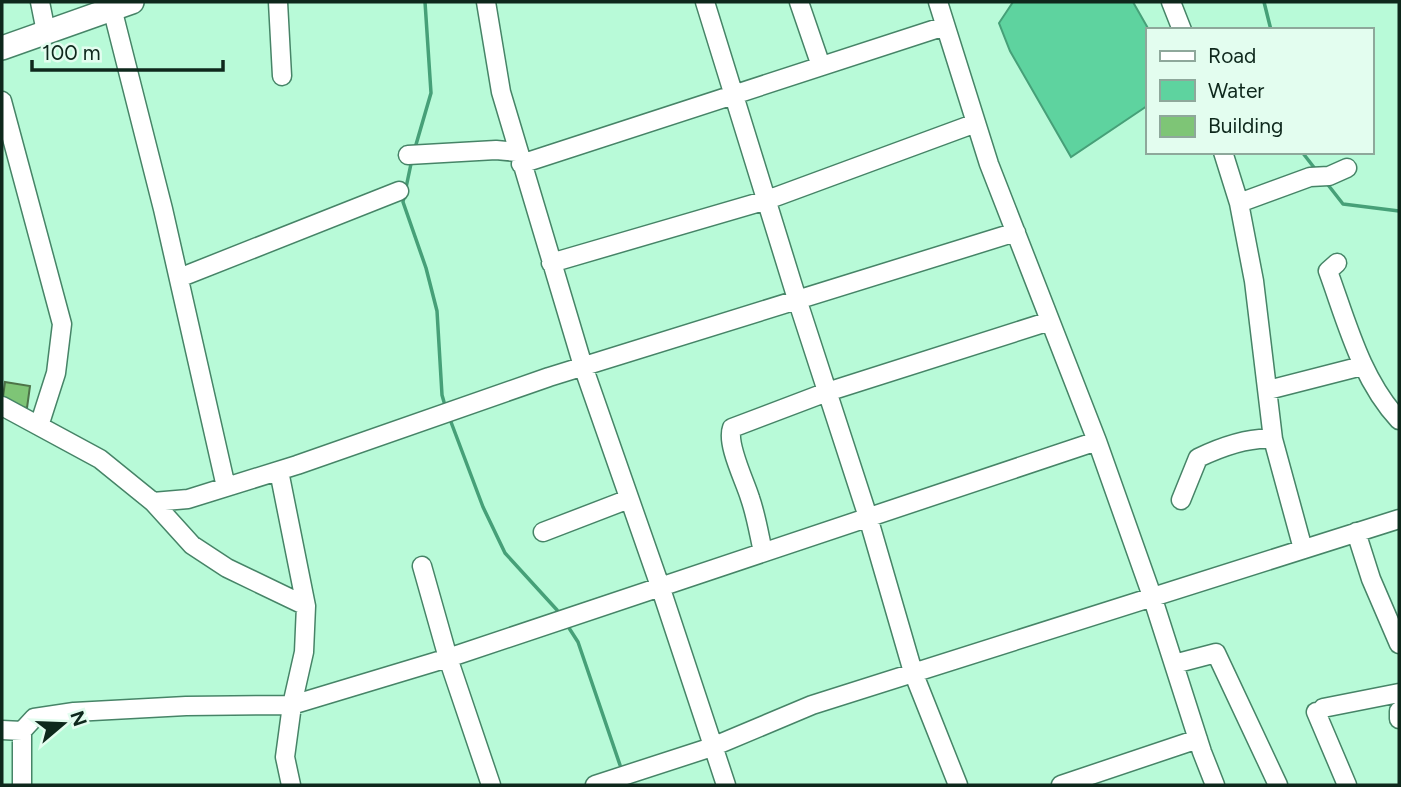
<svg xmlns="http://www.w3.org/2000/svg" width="1401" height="787" font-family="Figtree,sans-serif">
	<rect width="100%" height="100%" fill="#b8fad8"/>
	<path fill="#5ed39f" stroke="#46a078" stroke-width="2" d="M 1013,2 L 1133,2 L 1149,30 L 1147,106 L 1071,157 L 1010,51 L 999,23 Z"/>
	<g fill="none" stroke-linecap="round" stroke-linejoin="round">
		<path stroke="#46a078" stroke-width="3.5" d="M 1264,2 L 1271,30
			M 415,148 L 431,93 L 425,2
			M 1302,152 L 1316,170
			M 412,159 L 403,202 L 426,268 L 437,311 L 442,395 L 444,402
			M 1325,181 L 1343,204 L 1399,211
			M 451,422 L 483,507 L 505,553 L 557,610
			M 569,628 L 578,642 L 620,765"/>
	</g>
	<path fill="#7ec576" stroke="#4d7348" stroke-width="2" d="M 5,382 L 30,386 L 27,408 L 2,404 Z"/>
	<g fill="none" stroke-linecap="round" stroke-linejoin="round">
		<defs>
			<path id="minor" d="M 40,2 L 46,32
				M 278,2 L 282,76
				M 486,2 L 501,92 L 583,366 L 660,586 L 726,785
				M 705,2 L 797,299 L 868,517 L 913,672 L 958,785
				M 799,2 L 821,66
				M 938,2 L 989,164 L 1097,441 L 1152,596 L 1202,752 L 1215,785
				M 1171,2 L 1182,30
				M 112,8 L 163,209 L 226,487
				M 2,101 L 62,324 L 56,373 L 39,426
				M 1223,152 L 1239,203 L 1254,281 L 1273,439 L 1303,549
				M 408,155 L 496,150 L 517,152
				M 521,164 L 945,26
				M 1239,203 L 1310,177 L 1329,176 L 1347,168
				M 551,263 L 767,200 L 976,123
				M 1337,263 L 1328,271 C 1347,323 1361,379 1399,420
				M 179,278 L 399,191
				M 1268,390 L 1362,366
				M 2,406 L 100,459 L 153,502 L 188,499 L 297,465 L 549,377 L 1016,232
				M 279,471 L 306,606 L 304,652 L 292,705 L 285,757 L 291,785
				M 1181,500 L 1198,458 C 1221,447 1248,437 1273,439
				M 153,502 L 192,545 L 227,568 L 306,606
				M 543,532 L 629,499
				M 1356,532 L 1371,579 L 1399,644
				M 763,552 C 759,534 756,515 750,498 C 745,481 726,444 732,428 L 827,392 L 1050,321
				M 422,566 L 448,658 L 491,785
				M 1174,664 L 1216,653 L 1278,785
				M 1323,708 L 1399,693
				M 1399,711 L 1399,719
				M 1316,712 L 1347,785
				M 2,730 L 22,731
				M 22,785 L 22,731 L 34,718 L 74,712 L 186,706 L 292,705 L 448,658 L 1097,441
				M 595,785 L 712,747 L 812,705 L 1399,519
				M 1061,785 L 1198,739"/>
			<path id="major" d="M 2,48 L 132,2"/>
		</defs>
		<use href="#minor" stroke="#468467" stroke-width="21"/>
		<use href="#major" stroke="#468467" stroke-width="26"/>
		<use href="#minor" stroke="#fff" stroke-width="18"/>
		<use href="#major" stroke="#fff" stroke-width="23"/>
	</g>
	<rect width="1401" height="787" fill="none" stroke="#0e281c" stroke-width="7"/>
	<rect x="1146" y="28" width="228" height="126" fill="#e3fdef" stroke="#8ea89b" stroke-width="2"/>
	<rect x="1160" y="51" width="35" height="10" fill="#ffffff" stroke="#8ea89b" stroke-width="2"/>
	<text x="1208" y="63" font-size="21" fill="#0e281c">Road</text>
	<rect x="1160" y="80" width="35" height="21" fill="#5ed39f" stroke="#8ea89b" stroke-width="2"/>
	<text x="1208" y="98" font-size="21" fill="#0e281c">Water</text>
	<rect x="1160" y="116" width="35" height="21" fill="#7ec576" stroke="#8ea89b" stroke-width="2"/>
	<text x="1208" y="133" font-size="21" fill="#0e281c">Building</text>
	<g transform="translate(63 724) rotate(71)" stroke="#e3fdef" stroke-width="5" paint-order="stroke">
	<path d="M0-5L12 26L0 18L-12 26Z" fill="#0e281c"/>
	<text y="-10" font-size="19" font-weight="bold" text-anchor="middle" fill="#0e281c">N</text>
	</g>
	<path d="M32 60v10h191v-10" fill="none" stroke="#0e281c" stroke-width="3.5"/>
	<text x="42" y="60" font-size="21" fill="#0e281c" stroke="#e3fdef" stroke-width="5" paint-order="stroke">100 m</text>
</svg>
